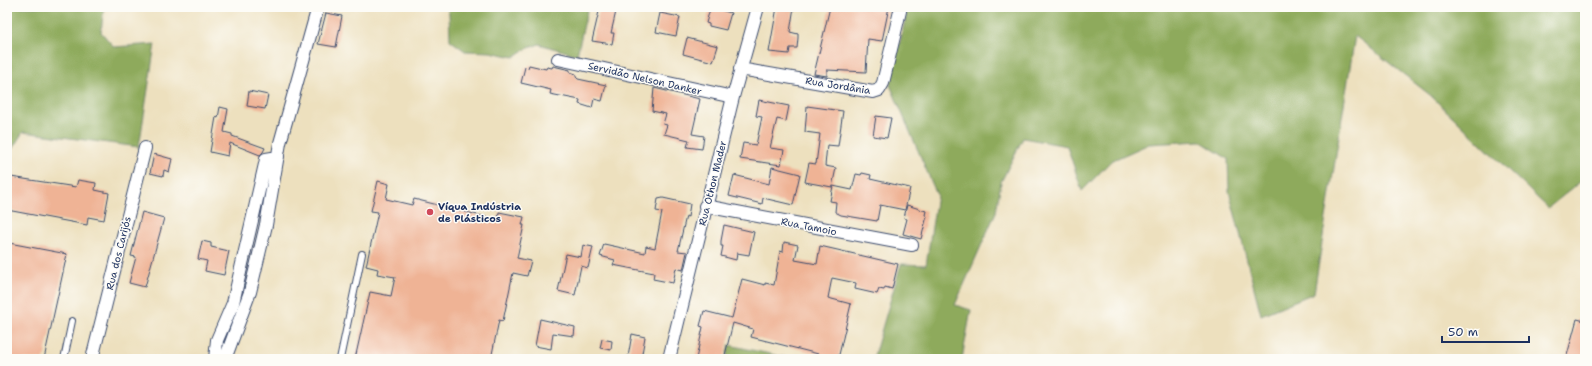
<svg xmlns="http://www.w3.org/2000/svg" width="1592" height="366" font-family="'Shantell Sans',sans-serif">
	<rect width="100%" height="100%" fill="#fdfcf7"/>
	<filter id="ink" filterUnits="userSpaceOnUse"><feTurbulence type="fractalNoise" baseFrequency=".025" numOctaves="2"/><feDisplacementMap in="SourceGraphic" scale="8" xChannelSelector="R" yChannelSelector="G"/><feConvolveMatrix kernelMatrix="1 2 1 2 8 2 1 2 1" color-interpolation-filters="sRGB"/></filter>
	<filter id="wash" filterUnits="userSpaceOnUse"><feTurbulence type="fractalNoise" baseFrequency=".012" numOctaves="4" result="noise"/><feDisplacementMap in="SourceGraphic" scale="16" xChannelSelector="R" yChannelSelector="G"/><feGaussianBlur stdDeviation="0.9" result="paint"/><feColorMatrix in="noise" values="0 0 0 0 0 0 0 0 0 0 0 0 0 0 0 0 0 1.4 0 .05"/><feComposite in="paint" operator="in"/></filter>
	<g filter="url(#wash)">
		<rect width="100%" height="100%" fill="#ede0be"/>
		<path fill="#8eaa5c" stroke="#546c5d" d="M 7,7 L 104,7 L 101,32 L 114,47 L 155,44 L 139,147 L 23,132 L 7,157 Z
			M 447,7 L 588,7 L 577,55 L 539,44 L 524,50 L 514,57 L 490,52 L 465,51 L 450,40 L 449,14 Z
			M 908,7 L 1585,7 L 1585,178 L 1548,208 L 1430,95 L 1355,36 L 1314,293 L 1261,315 L 1229,191 L 1228,159 L 1200,141 L 1149,144 L 1111,161 L 1082,191 L 1067,146 L 1023,138 L 1001,182 L 996,212 L 955,305 L 971,310 L 962,359 L 873,359 L 901,264 L 926,265 L 937,195 L 890,85 Z
			M 729,345 L 793,359 L 726,359 Z"/>
		<g id="blocks">
			<path fill="#efb395" d="M 600,7 L 617,7 L 611,33 L 614,33 L 612,44 L 592,41 Z
				M 777,7 L 794,7 L 790,32 L 798,34 L 798,38 L 797,48 L 790,48 L 789,54 L 769,52 Z
				M 830,7 L 889,7 L 882,41 L 868,39 L 866,72 L 827,70 L 827,76 L 814,74 Z
				M 713,8 L 731,13 L 726,30 L 709,26 L 709,24 L 706,23 L 710,9 Z
				M 326,13 L 342,16 L 336,47 L 318,44 Z
				M 660,13 L 680,17 L 676,36 L 656,32 Z
				M 687,38 L 718,46 L 713,62 L 683,54 Z
				M 529,65 L 546,69 L 547,67 L 552,68 L 553,66 L 570,70 L 570,72 L 576,74 L 576,77 L 578,79 L 606,85 L 602,101 L 594,99 L 592,108 L 579,104 L 580,100 L 550,94 L 551,90 L 521,83 L 525,67 L 528,68 Z
				M 654,88 L 700,99 L 692,134 L 704,136 L 702,149 L 687,147 L 689,140 L 664,134 L 667,125 L 663,124 L 666,114 L 652,111 Z
				M 249,91 L 268,95 L 265,109 L 247,106 Z
				M 759,100 L 789,106 L 786,121 L 777,119 L 770,148 L 784,150 L 781,165 L 740,159 L 743,143 L 756,145 L 762,117 L 756,116 Z
				M 807,106 L 843,111 L 838,146 L 827,145 L 825,166 L 836,168 L 832,187 L 805,182 L 809,163 L 816,164 L 820,134 L 805,132 Z
				M 220,107 L 228,109 L 224,132 L 232,134 L 232,136 L 265,148 L 263,152 L 260,155 L 230,143 L 228,156 L 210,152 L 216,117 L 218,118 Z
				M 876,116 L 891,118 L 887,138 L 873,136 Z
				M 154,154 L 172,159 L 169,172 L 164,170 L 163,176 L 150,173 Z
				M 772,167 L 800,174 L 793,205 L 763,198 L 762,204 L 729,196 L 734,175 L 769,184 Z
				M 862,173 L 871,175 L 870,179 L 910,188 L 905,210 L 880,205 L 877,221 L 841,215 L 835,212 L 836,202 L 830,201 L 833,186 L 852,190 L 856,174 L 861,175 Z
				M 11,177 L 76,187 L 78,180 L 96,183 L 95,190 L 109,193 L 104,220 L 88,217 L 87,225 L 7,210 Z
				M 378,181 L 389,184 L 386,199 L 412,205 L 414,199 L 498,220 L 499,212 L 524,217 L 522,225 L 524,225 L 517,258 L 531,261 L 527,276 L 513,273 L 503,321 L 499,320 L 491,359 L 355,359 L 370,292 L 391,296 L 395,277 L 377,274 L 378,269 L 366,266 L 378,212 L 371,211 Z
				M 663,198 L 690,204 L 688,217 L 686,216 L 678,251 L 687,252 L 683,270 L 676,268 L 673,283 L 653,279 L 654,273 L 613,265 L 615,260 L 600,256 L 604,244 L 645,253 L 646,246 L 655,248 L 662,212 L 656,211 L 658,199 Z
				M 907,205 L 926,211 L 925,215 L 927,216 L 921,239 L 903,234 L 907,219 L 904,218 Z
				M 142,212 L 164,218 L 145,287 L 129,283 L 136,257 L 131,256 Z
				M 724,225 L 754,232 L 749,255 L 737,253 L 736,260 L 721,256 L 723,246 L 721,246 L 721,241 Z
				M 202,241 L 211,243 L 211,247 L 229,251 L 224,275 L 205,271 L 207,261 L 198,259 Z
				M 784,242 L 798,245 L 795,260 L 817,264 L 820,246 L 898,264 L 892,289 L 885,287 L 884,290 L 879,289 L 877,294 L 855,289 L 856,283 L 832,278 L 828,298 L 851,304 L 838,359 L 751,337 L 753,329 L 733,323 L 724,359 L 696,359 L 703,327 L 700,326 L 704,311 L 732,318 L 742,279 L 765,285 L 765,283 L 774,285 L 780,251 L 783,252 Z
				M 9,243 L 67,254 L 44,359 L 7,359 L 7,253 Z
				M 583,245 L 593,247 L 588,268 L 581,266 L 575,295 L 558,291 L 566,254 L 581,257 Z
				M 540,319 L 575,327 L 574,336 L 553,333 L 551,349 L 535,346 Z
				M 1577,319 L 1585,321 L 1585,359 L 1566,359 Z
				M 632,334 L 645,337 L 641,359 L 629,359 L 628,357 Z
				M 602,339 L 612,341 L 611,350 L 600,348 Z"/>
		</g>
	</g>
	<g filter="url(#ink)">
		<use href="#blocks" fill-opacity="0" stroke="#3a4a6c" stroke-width="1"/>
		<g fill="none" stroke-linecap="round" stroke-linejoin="round">
			<defs>
				<path id="service" d="M 64,359 L 72,321
					M 340,359 L 362,254"/>
				<path id="minor" d="M 558,59 L 733,97
					M 740,69 L 873,92 L 879,90 L 883,83 L 900,11
					M 705,206 L 912,245
					M 92,359 L 145,148
					M 215,359 L 217,340 L 233,303 L 265,164 L 266,159 L 278,157
					M 225,359 L 250,292 L 266,225 L 280,143 L 318,7
					M 669,359 L 733,97 L 758,7"/>
			</defs>
			<use href="#service" stroke="#3a4a6c" stroke-width="8"/>
			<use href="#minor" stroke="#3a4a6c" stroke-width="14"/>
			<use href="#service" stroke="#fff" stroke-width="6"/>
			<use href="#minor" stroke="#fff" stroke-width="12"/>
		</g>
	</g>
	<circle fill="#d1495b" stroke="#fdfcf7" stroke-width="1.5" cx="430" cy="212" r="4"/>
	<g text-anchor="middle" stroke-width="3" stroke-linejoin="round" paint-order="stroke">
		<g font-size="10" fill="#1b2f5e" stroke="#fdfcf7">
			<text transform="translate(645 78) rotate(13)" y="4">Servidão Nelson Danker</text>
			<text transform="translate(838 85) rotate(9)" y="4">Rua Jordânia</text>
			<text transform="translate(712 183) rotate(-76)" y="4">Rua Othon Mader</text>
			<text transform="translate(809 226) rotate(11)" y="4">Rua Tamoio</text>
			<text transform="translate(118 253) rotate(-76)" y="4">Rua dos Carijós</text>
		</g>
		<g font-size="10" font-weight="bold" fill="#1b2f5e" stroke="#fdfcf7" text-anchor="start">
			<text x="438" y="210">Víqua Indústria<tspan x="438" dy="12">de Plásticos</tspan></text>
		</g>
	</g>
	<rect width="1592" height="366" fill="none" stroke="#fdfcf7" stroke-width="24"/>
	<path d="M1442 336v6h87v-6" fill="none" stroke="#1b2f5e" stroke-width="2"/>
	<text x="1448" y="336" font-size="12" fill="#1b2f5e" stroke="#fdfcf7" stroke-width="3" paint-order="stroke">50 m</text>
</svg>
